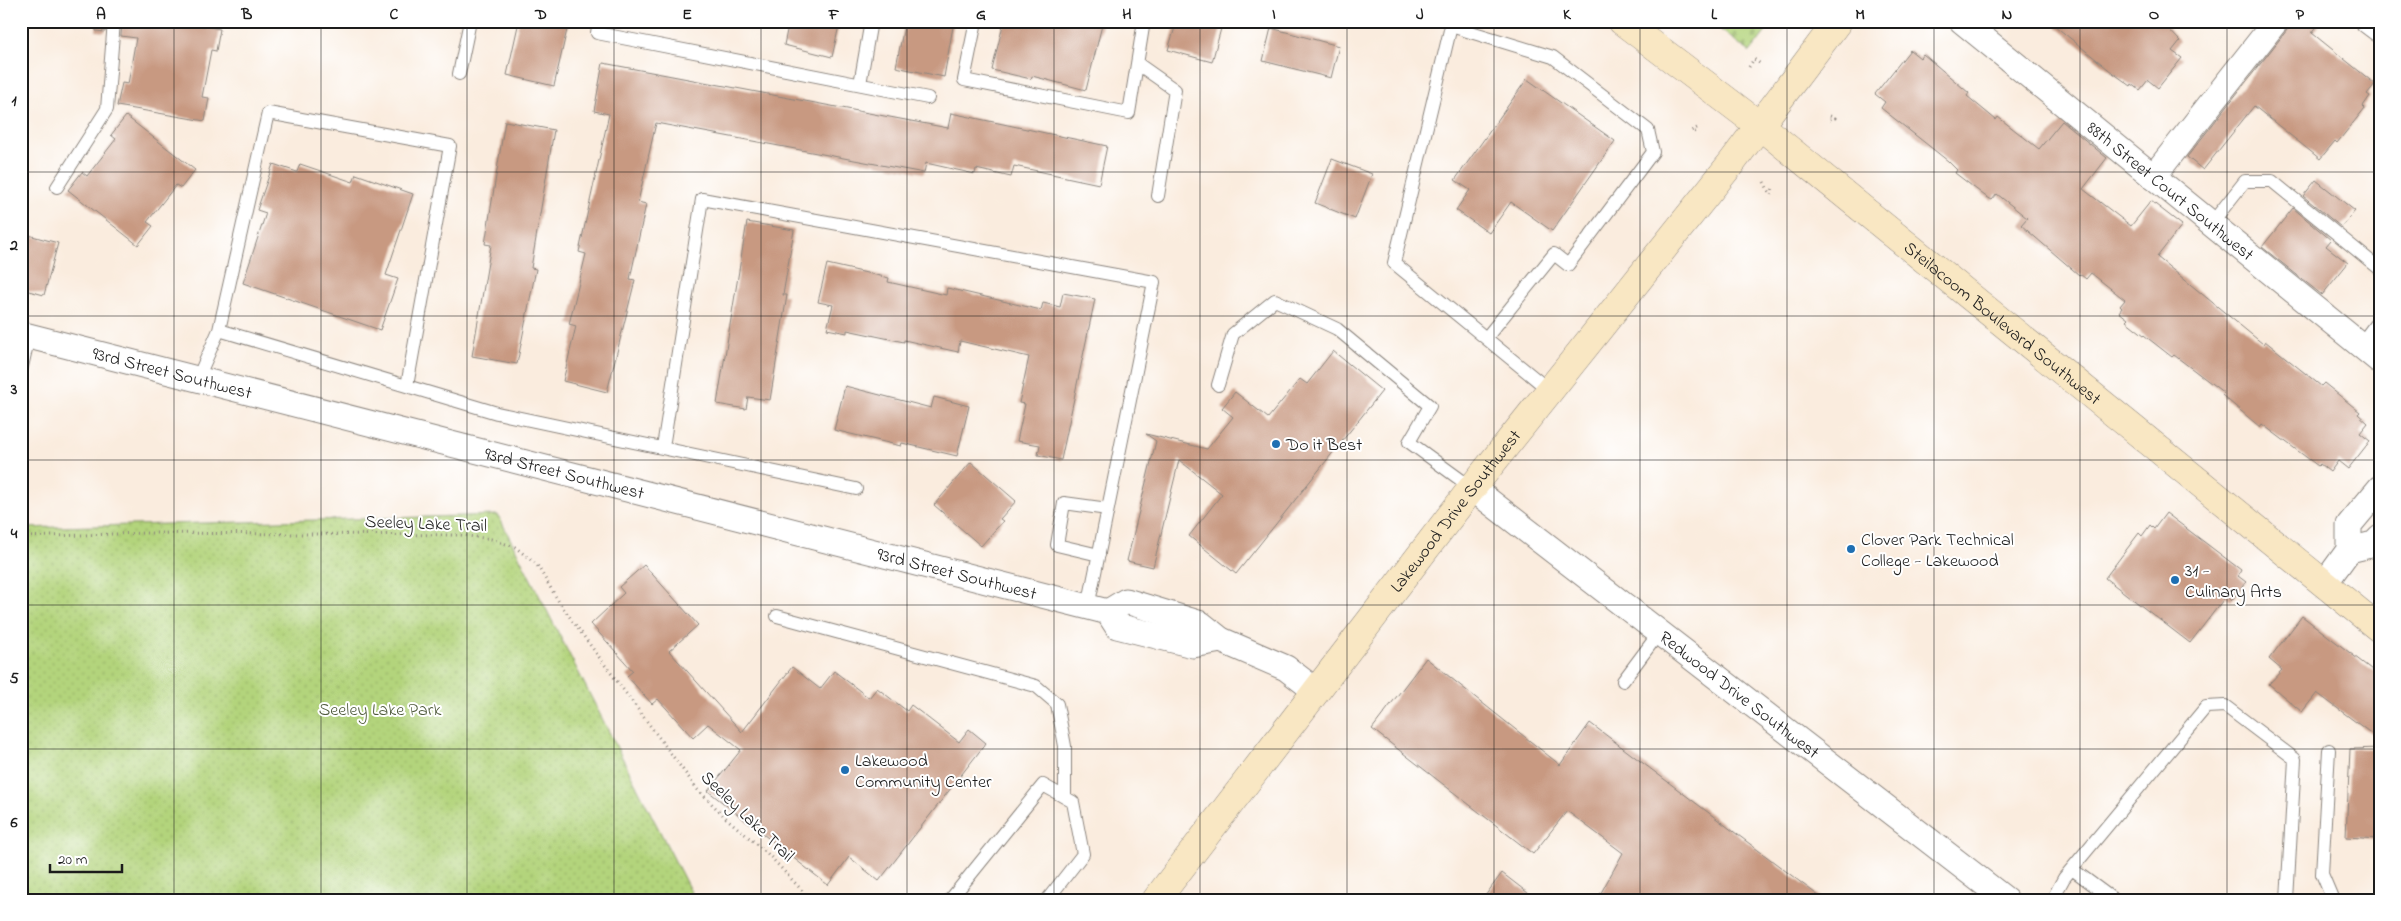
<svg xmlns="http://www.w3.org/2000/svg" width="2401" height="921" font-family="'Indie Flower',sans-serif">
	<defs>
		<pattern id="cemetery-stones" width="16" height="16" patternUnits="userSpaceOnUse" patternTransform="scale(1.25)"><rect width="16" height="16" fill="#b3d47c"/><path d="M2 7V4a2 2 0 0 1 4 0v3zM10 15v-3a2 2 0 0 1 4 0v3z" fill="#99b56b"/></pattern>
		<pattern id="park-dots" width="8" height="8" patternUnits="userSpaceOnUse" patternTransform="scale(1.25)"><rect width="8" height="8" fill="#b3d47c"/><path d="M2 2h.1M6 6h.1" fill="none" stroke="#99b56b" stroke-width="1.8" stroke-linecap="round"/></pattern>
	</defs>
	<rect width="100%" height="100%" fill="#fff"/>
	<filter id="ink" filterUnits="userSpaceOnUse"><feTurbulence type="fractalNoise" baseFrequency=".02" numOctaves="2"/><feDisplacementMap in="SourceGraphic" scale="10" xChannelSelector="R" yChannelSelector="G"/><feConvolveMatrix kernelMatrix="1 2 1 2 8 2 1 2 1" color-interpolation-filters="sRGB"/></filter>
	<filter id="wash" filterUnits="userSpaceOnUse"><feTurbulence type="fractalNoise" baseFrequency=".0096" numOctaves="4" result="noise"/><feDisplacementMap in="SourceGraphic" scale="20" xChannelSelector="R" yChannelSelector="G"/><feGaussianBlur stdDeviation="1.12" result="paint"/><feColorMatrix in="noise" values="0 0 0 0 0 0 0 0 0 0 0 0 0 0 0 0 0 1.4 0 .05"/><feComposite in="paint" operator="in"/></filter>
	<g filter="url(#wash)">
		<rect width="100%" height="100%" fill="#faecde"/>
		<path fill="url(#cemetery-stones)" stroke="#68784c" d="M 1709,21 L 1774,21 L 1750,52 Z"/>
		<path fill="url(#park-dots)" stroke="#68784c" d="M 498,515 L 695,900 L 21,900 L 21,528 Z"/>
		<g id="blocks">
			<path fill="#c89981" d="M 97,21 L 106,21 L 105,32 L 96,31 Z
				M 122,21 L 178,21 L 220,29 L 216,51 L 211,50 L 202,97 L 209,98 L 205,121 L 117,106 L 122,83 L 128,84 L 136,38 L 121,36 Z
				M 519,21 L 569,21 L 554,86 L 507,75 Z
				M 789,21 L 840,21 L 832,57 L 784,45 Z
				M 905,21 L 954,21 L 944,77 L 896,67 Z
				M 1004,21 L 1103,21 L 1086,90 L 1032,76 L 1031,79 L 992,70 Z
				M 1177,21 L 1223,21 L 1212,62 L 1168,50 Z
				M 2049,21 L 2161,21 L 2180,41 L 2172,51 L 2182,58 L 2158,88 L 2148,80 L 2140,90 L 2132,84 L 2131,86 L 2113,73 Z
				M 2291,21 L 2321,21 L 2312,33 L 2375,84 L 2367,94 L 2370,96 L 2363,106 L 2365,108 L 2337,143 L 2335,141 L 2320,159 L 2254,106 L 2203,170 L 2187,157 L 2287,30 Z
				M 1271,28 L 1339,46 L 1331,78 L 1263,61 Z
				M 1910,50 L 1920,58 L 1923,54 L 1969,93 L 1967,96 L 1996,120 L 1998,117 L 2039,149 L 2062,121 L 2107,158 L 2083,189 L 2131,226 L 2151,201 L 2182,225 L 2157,257 L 2263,344 L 2265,341 L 2321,386 L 2324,383 L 2360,412 L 2358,414 L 2368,423 L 2360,433 L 2370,441 L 2348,469 L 2338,461 L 2330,472 L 2320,464 L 2318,466 L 2262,424 L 2260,427 L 2222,395 L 2224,393 L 2174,355 L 2172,357 L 2126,321 L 2128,319 L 2119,312 L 2122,308 L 2120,306 L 2125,300 L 2091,273 L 2086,279 L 2080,274 L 2079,275 L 2021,225 L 2027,218 L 1997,194 L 1992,200 L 1985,196 L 1955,173 L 1957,170 L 1948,161 L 1881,108 L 1885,102 L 1875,94 Z
				M 603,63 L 948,128 L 951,113 L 1107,146 L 1099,184 L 1014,166 L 1011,177 L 976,169 L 975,174 L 926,163 L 924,173 L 656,123 L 638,202 L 646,204 L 630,279 L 635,280 L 607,392 L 563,381 L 576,326 L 569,324 L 586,254 L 579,252 L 609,114 L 594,111 Z
				M 1527,79 L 1615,141 L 1552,231 L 1511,202 L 1489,233 L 1456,210 L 1470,190 L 1455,180 Z
				M 126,116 L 195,170 L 181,188 L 176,185 L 147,222 L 153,226 L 138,245 L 68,190 L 82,172 L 87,176 L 116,139 L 111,135 Z
				M 505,121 L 554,130 L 531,268 L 536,269 L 517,364 L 472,356 L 491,245 L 485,244 Z
				M 1332,159 L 1372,174 L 1355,219 L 1315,203 Z
				M 273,164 L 297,172 L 300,164 L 353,182 L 356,174 L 413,194 L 386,275 L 398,279 L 380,330 L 243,283 L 266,213 L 257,210 Z
				M 2316,180 L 2355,211 L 2341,227 L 2303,196 Z
				M 2293,208 L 2331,240 L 2326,246 L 2348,263 L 2322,295 L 2262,247 Z
				M 747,222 L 794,230 L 783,295 L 787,295 L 770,400 L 748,397 L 746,409 L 717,404 Z
				M 21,233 L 58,243 L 44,295 L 21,289 Z
				M 827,264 L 889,278 L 888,282 L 946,295 L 947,288 L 1041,310 L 1043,303 L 1060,307 L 1063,293 L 1095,299 L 1061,460 L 1038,455 L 1040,445 L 1017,441 L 1025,404 L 1019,403 L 1029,357 L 960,341 L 958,352 L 904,340 L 904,342 L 847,330 L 847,333 L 827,329 L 833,305 L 818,302 Z
				M 1333,351 L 1382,391 L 1236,574 L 1189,536 L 1222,494 L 1179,460 L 1153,567 L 1127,561 L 1156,441 L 1146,434 L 1207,449 L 1233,417 L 1222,408 L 1235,392 L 1268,418 L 1300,379 L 1307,384 Z
				M 845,386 L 931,408 L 934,397 L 969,406 L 957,456 L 902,443 L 901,446 L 834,430 Z
				M 971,462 L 1016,501 L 1000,519 L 1003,521 L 981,546 L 934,505 Z
				M 2166,513 L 2241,570 L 2238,576 L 2246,582 L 2231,601 L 2226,596 L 2190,643 L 2105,578 L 2139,533 L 2142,536 L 2150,525 L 2154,529 Z
				M 644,565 L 698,625 L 669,651 L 742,732 L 792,667 L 820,689 L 834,671 L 869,698 L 877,688 L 907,711 L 911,705 L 959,742 L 969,729 L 986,743 L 879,881 L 849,857 L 828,885 L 708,791 L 741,750 L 708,724 L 693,738 L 658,699 L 652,704 L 627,676 L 633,671 L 591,624 L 624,593 L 619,587 Z
				M 2302,616 L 2380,676 L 2380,740 L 2317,693 L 2302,712 L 2269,684 L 2282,670 L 2269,659 Z
				M 1426,658 L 1560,765 L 1590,723 L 1824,900 L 1597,900 L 1623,853 L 1567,811 L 1533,854 L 1372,729 Z
				M 2380,748 L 2380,839 L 2346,837 L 2350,749 Z
				M 1502,873 L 1537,900 L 1482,900 Z"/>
		</g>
	</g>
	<g filter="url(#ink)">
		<use href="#blocks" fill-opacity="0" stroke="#8b847d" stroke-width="1"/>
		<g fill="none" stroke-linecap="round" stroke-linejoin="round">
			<defs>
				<path id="service" d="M 599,21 L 597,33 L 928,98
					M 976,21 L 964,80 L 1129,113 L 1144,21
					M 1138,64 L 1175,90 L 1158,196
					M 459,74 L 470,21
					M 860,84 L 871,21
					M 57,187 L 107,109 L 114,21
					M 2211,224 L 2245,181 L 2272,181 L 2380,269
					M 219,330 L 497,413 L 856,489
					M 1486,338 L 1554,254 L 1568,265 L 1653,152 L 1648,130 L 1553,57 L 1451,26 L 1394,263 L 1549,390
					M 2360,345 L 2380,318
					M 21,371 L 29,336
					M 197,380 L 219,330 L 268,113 L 450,146 L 407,386
					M 1218,385 L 1233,334 L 1275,300 L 1337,329 L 1430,406 L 1409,442 L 1472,488
					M 663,447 L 702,199 L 1154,282 L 1088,607
					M 1099,555 L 1057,545 L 1064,503 L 1108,509
					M 777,616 L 1036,686 L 1057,704 L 1065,746 L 1065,797
					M 1623,681 L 1659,633
					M 2329,750 L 2322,874 L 2333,900
					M 2072,869 L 2114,900
					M 950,900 L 1043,785 L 1073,802 L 1083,854 L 1047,900
					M 2052,900 L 2064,878 L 2206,707 L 2225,706 L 2295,759 L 2287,900"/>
				<g id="minor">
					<path id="s1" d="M 1962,21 L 2380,361"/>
					<path d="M 2368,21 L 2380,30"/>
					<path d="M 2153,177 L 2276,21"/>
					<path id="s2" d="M 21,334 L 1108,612 L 1117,626 L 1193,645 L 1221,640"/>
					<path id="s3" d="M 1472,488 L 2006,900"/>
					<path d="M 2349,550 L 2374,544 L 2380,538"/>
					<path d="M 2325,583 L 2349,550 L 2349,525 L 2380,488"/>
					<path d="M 1108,612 L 1126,601 L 1201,624 L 1221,640 L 1286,668 L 1316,691"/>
				</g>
				<g id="secondary">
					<path id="s4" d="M 1622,21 L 1759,125 L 2380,629"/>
					<path id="s5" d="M 1156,900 L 1472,488 L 1733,161 L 1838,21"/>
				</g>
			</defs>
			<use href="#service" stroke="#8b847d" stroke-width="14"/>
			<use href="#minor" stroke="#8b847d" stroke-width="27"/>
			<use href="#secondary" stroke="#8b847d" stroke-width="29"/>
			<path stroke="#8b847d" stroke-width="3" stroke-dasharray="1 4" stroke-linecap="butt" d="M 1749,67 L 1754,59 L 1762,65
				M 1830,116 L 1835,118 L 1830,120
				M 1697,128 L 1691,131 L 1697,132
				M 1764,182 L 1771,195 L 1773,188
				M 21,537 L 145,533 L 460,535 L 491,539 L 515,547 L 537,565 L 559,602 L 590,645 L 698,790 L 726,818 L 766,852 L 811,900"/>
			<use href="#service" stroke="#fff" stroke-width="12"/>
			<use href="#minor" stroke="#fff" stroke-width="25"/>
			<use href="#secondary" stroke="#f9e7c3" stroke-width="28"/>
		</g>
	</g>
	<path fill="none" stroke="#1c1c1c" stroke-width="1" stroke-opacity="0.55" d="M 174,21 L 174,900M 321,21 L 321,900M 467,21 L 467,900M 614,21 L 614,900M 761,21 L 761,900M 907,21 L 907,900M 1054,21 L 1054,900M 1200,21 L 1200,900M 1347,21 L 1347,900M 1494,21 L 1494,900M 1640,21 L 1640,900M 1787,21 L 1787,900M 1934,21 L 1934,900M 2080,21 L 2080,900M 2227,21 L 2227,900M 21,172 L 2380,172M 21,316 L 2380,316M 21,460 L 2380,460M 21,605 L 2380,605M 21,749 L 2380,749"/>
	<g fill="#1f6fb2" stroke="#fff" stroke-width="2">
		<circle cx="1276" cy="444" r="5"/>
		<circle cx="1851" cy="549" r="5"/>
		<circle cx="2175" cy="580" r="5"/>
		<circle cx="845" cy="770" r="5"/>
	</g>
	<g text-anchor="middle" stroke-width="4" stroke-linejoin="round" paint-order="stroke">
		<g font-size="18" fill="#1c1c1c" stroke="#fff">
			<text dy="6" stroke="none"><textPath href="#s1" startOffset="269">88th Street Court Southwest</textPath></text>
			<text dy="6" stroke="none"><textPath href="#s4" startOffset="486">Steilacoom Boulevard Southwest</textPath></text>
			<text dy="6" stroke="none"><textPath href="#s2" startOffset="156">93rd Street Southwest</textPath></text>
			<text dy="6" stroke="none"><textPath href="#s2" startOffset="561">93rd Street Southwest</textPath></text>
			<text dy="6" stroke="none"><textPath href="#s5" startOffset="491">Lakewood Drive Southwest</textPath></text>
			<text transform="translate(426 523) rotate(2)" y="6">Seeley Lake Trail</text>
			<text dy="6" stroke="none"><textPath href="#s2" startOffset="966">93rd Street Southwest</textPath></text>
			<text dy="6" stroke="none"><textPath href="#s3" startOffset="338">Redwood Drive Southwest</textPath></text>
			<text transform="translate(748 816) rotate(44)" y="6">Seeley Lake Trail</text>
		</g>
		<g font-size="18" fill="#1c1c1c" stroke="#fff" text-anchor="start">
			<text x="1286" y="450">Do it Best</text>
			<text x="1861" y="545">Clover Park Technical<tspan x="1861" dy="21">College - Lakewood</tspan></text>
			<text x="2185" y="576">31 -<tspan x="2185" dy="21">Culinary Arts</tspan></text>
			<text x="855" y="766">Lakewood<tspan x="855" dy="21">Community Center</tspan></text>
		</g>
		<g font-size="18" fill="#515c3e" stroke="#fff">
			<text x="380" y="715">Seeley Lake Park</text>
		</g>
	</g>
	<rect width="2401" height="921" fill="none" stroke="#fff" stroke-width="55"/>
	<path d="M50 864v8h72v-8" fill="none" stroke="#1c1c1c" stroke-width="2.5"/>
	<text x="58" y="864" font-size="15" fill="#1c1c1c" stroke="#ffffff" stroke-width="4" paint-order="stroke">20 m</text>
	<rect x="28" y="28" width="2346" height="866" fill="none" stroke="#1c1c1c" stroke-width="2"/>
	<g font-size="16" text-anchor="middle" font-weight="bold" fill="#1c1c1c">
		<text x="101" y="19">A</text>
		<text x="247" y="19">B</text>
		<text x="394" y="19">C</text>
		<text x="541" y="19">D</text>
		<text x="687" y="19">E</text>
		<text x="834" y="19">F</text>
		<text x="981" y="19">G</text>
		<text x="1127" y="19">H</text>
		<text x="1274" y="19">I</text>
		<text x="1420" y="19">J</text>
		<text x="1567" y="19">K</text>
		<text x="1714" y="19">L</text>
		<text x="1860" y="19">M</text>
		<text x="2007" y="19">N</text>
		<text x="2154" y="19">O</text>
		<text x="2300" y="19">P</text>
		<text x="14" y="105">1</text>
		<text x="14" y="250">2</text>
		<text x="14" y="394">3</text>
		<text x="14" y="538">4</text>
		<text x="14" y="683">5</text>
		<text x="14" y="827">6</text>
	</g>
</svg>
